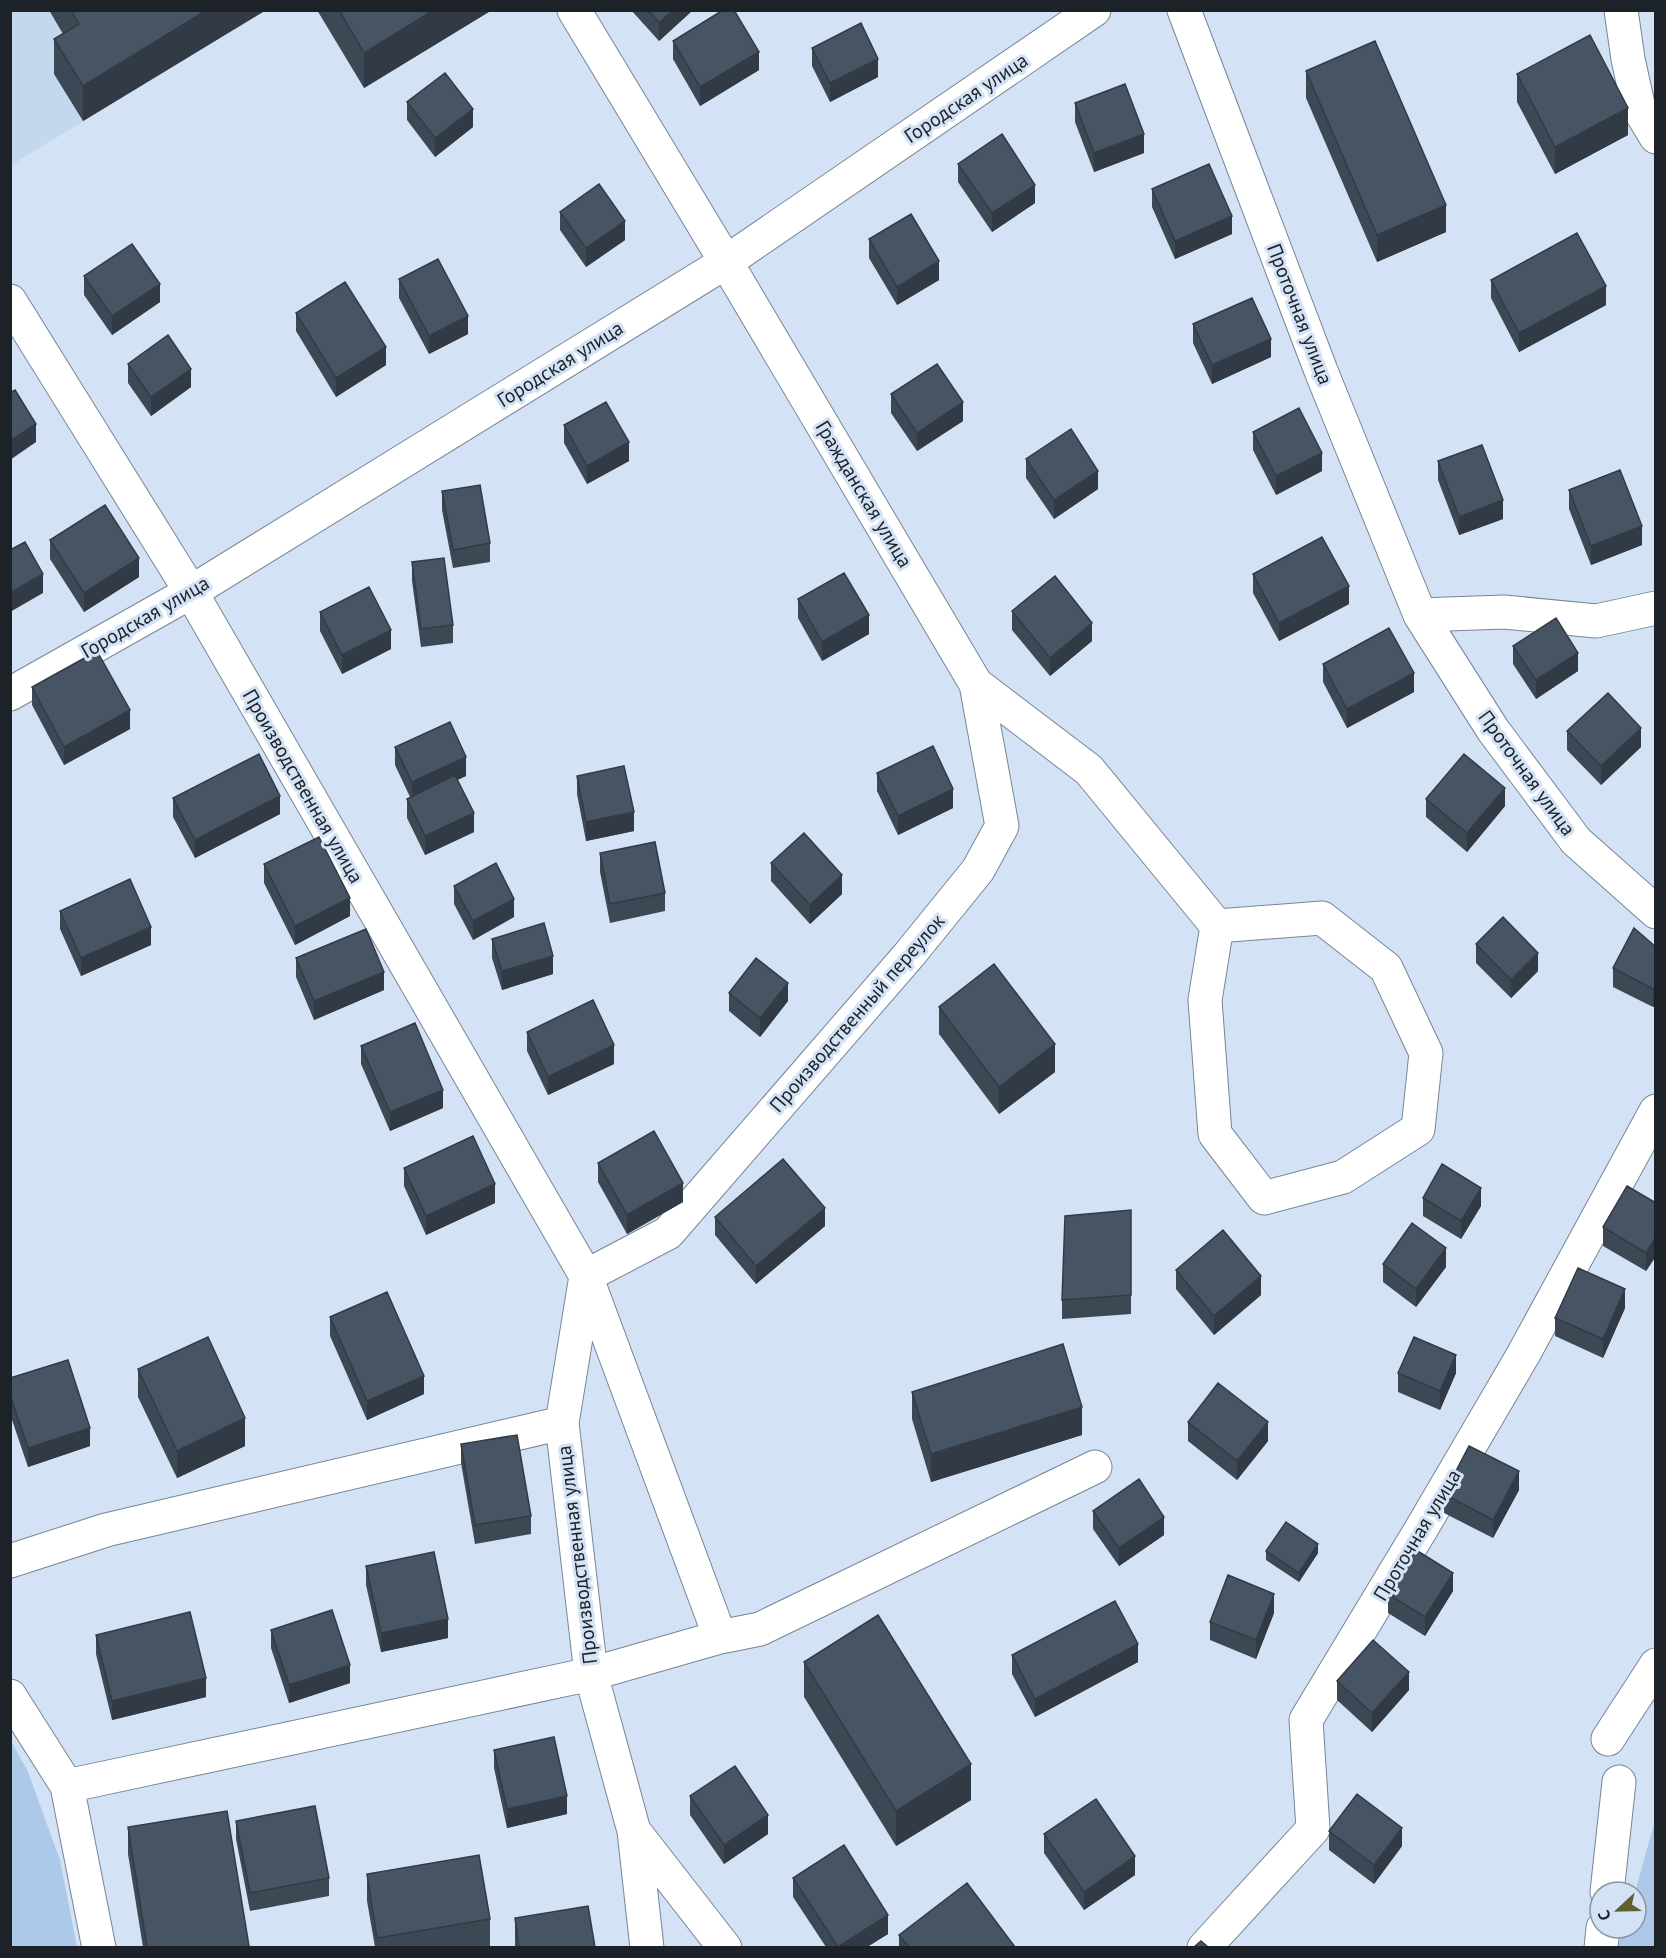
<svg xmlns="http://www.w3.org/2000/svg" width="1666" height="1958" font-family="'PT Sans',sans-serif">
	<rect width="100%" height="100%" fill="#d3e2f4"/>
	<path fill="#c3d7ef" d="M 11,11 L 266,11 L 11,165 Z"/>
	<path fill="#acc9e9" d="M 10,1739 L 28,1772 L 60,1860 L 77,1947 L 11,1947 Z
		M 1655,1820 L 1655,1947 L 1618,1947 L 1624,1928 L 1636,1928 L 1636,1892 L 1635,1892 Z"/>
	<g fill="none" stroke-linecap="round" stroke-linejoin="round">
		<defs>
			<path id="minor" d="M 574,10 L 726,262 L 976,684 L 1089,770 L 1217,926 L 1205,1000 L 1215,1134 L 1264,1198 L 1343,1177 L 1418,1129 L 1426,1053 L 1386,968 L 1322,918 L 1217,926
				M 1184,10 L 1321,371 L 1420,615 L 1493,730 L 1576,841 L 1656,912
				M 1621,10 L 1628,59 L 1639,109 L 1656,137
				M 10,301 L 191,592 L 586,1276 L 562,1423 L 591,1674 L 634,1831 L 647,1948
				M 1420,615 L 1504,612 L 1596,621 L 1656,608
				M 10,694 L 191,592 L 726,262 L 1094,10
				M 10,1561 L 106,1530 L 562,1423
				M 720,1637 L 586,1276 L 668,1233 L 909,955 L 978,870 L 1002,826 L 976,684
				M 10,1696 L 67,1786 L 99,1948
				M 1608,1739 L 1656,1665
				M 67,1786 L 591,1674 L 720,1637 L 760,1629 L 1095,1467
				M 634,1831 L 725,1948
				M 1607,1892 L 1619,1782
				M 1204,1948 L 1313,1829 L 1306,1720 L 1423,1526 L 1523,1355 L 1656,1111
				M 1601,1948 L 1603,1928"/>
		</defs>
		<use href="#minor" stroke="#778696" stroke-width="35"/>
		<use href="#minor" stroke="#fff" stroke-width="33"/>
	</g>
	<path fill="#3d4855" d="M 49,10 L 266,10 L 83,121 L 54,74 L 54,39 L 63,34 Z
		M 317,10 L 492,10 L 364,88 Z
		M 631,10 L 693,10 L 659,41 Z
		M 673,41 L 759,70 L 700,106 L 673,59 Z
		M 812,48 L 878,77 L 830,102 L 812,66 Z
		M 1306,71 L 1446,232 L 1377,262 L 1306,98 Z
		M 1517,74 L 1628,135 L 1555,174 L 1517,102 Z
		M 407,102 L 473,127 L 435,157 L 407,120 Z
		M 1075,103 L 1144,153 L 1094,172 L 1075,122 Z
		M 958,164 L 1035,203 L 992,232 L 958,182 Z
		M 1152,189 L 1232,234 L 1175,259 L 1152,207 Z
		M 560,212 L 625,240 L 586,267 L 560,230 Z
		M 869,239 L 939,280 L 897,305 L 869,258 Z
		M 84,276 L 160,302 L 112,335 L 84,295 Z
		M 399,279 L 468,334 L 429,354 L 399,298 Z
		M 1491,280 L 1606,305 L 1519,352 L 1491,298 Z
		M 296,313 L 386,365 L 336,397 L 296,331 Z
		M 1193,324 L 1271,357 L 1212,384 L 1193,343 Z
		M 128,364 L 191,387 L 151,416 L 128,383 Z
		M 891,394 L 963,421 L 917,451 L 891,413 Z
		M 564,425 L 629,461 L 587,484 L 564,443 Z
		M 1253,432 L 1322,471 L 1276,495 L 1253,450 Z
		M 1026,459 L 1098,489 L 1054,519 L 1026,478 Z
		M 1438,461 L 1503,519 L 1459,535 L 1438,480 Z
		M 1569,490 L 1642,545 L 1591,565 L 1569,509 Z
		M 442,491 L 490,543 L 490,562 L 453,568 L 442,510 Z
		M 50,540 L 139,577 L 84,612 L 50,559 Z
		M 412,562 L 453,625 L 453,643 L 421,647 L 412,581 Z
		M 1253,574 L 1349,604 L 1279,641 L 1253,593 Z
		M 798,599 L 869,634 L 822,661 L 798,618 Z
		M 1012,611 L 1092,641 L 1050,676 L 1012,630 Z
		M 320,612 L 391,649 L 342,674 L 320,631 Z
		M 1513,646 L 1578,671 L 1536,699 L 1513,664 Z
		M 1323,664 L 1414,692 L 1347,728 L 1323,682 Z
		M 32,687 L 130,729 L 64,765 L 32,705 Z
		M 1567,731 L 1641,747 L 1601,785 L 1567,750 Z
		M 395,747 L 466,776 L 457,780 L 474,832 L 425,855 L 407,818 L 407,799 L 410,797 L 395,765 Z
		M 877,773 L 953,808 L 898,835 L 877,791 Z
		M 577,776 L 634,831 L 586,841 L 577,794 Z
		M 173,798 L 280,814 L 195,858 L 173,817 Z
		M 1426,799 L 1505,806 L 1467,852 L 1426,817 Z
		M 600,853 L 665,893 L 665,911 L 610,923 L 600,872 Z
		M 771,863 L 842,894 L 810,924 L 771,881 Z
		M 264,864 L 350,916 L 295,945 L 264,883 Z
		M 454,886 L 514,917 L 473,940 L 454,904 Z
		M 60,911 L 151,945 L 81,976 L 60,929 Z
		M 492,939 L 553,974 L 502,990 L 492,958 Z
		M 1476,944 L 1538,971 L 1511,998 L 1476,963 Z
		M 1656,947 L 1656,1005 L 1653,1007 L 1613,987 L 1613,968 Z
		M 296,958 L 384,990 L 314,1020 L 296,977 Z
		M 729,993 L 788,1001 L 760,1037 L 729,1011 Z
		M 939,1007 L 1055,1072 L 999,1114 L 939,1034 Z
		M 527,1032 L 614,1064 L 548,1095 L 527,1051 Z
		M 361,1046 L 443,1108 L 390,1131 L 361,1064 Z
		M 598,1163 L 683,1202 L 627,1234 L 598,1182 Z
		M 404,1168 L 495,1203 L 426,1235 L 404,1186 Z
		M 1423,1198 L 1481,1206 L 1461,1239 L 1423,1216 Z
		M 1656,1203 L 1656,1256 L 1646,1271 L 1603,1246 L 1603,1227 Z
		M 1131,1210 L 1131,1314 L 1062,1319 L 1062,1300 Z
		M 715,1217 L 825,1226 L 756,1284 L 715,1235 Z
		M 1383,1264 L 1446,1267 L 1416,1307 L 1383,1282 Z
		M 1176,1270 L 1261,1295 L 1214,1335 L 1176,1289 Z
		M 1625,1308 L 1603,1358 L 1555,1336 L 1555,1318 Z
		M 330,1317 L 424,1394 L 367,1420 L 330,1336 Z
		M 138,1369 L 245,1446 L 177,1478 L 138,1397 Z
		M 1398,1373 L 1456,1373 L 1440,1410 L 1398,1392 Z
		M 10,1378 L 90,1446 L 28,1467 L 10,1414 Z
		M 912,1392 L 1082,1435 L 931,1482 L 912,1419 Z
		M 1188,1422 L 1268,1441 L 1237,1480 L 1188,1441 Z
		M 461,1444 L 531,1516 L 531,1534 L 475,1544 L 461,1463 Z
		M 1519,1490 L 1493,1538 L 1444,1513 L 1444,1494 Z
		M 1093,1511 L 1164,1535 L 1119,1566 L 1093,1529 Z
		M 1266,1551 L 1318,1553 L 1299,1582 L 1266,1560 Z
		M 366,1566 L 448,1638 L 381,1652 L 366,1585 Z
		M 1453,1591 L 1425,1636 L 1388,1613 L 1388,1594 Z
		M 1274,1613 L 1256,1659 L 1210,1640 L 1210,1622 Z
		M 271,1630 L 350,1683 L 289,1703 L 271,1648 Z
		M 96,1635 L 206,1697 L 112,1720 L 96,1654 Z
		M 1012,1655 L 1138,1662 L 1035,1717 L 1012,1674 Z
		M 804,1662 L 971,1800 L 896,1846 L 804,1697 Z
		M 1337,1681 L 1409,1690 L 1372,1732 L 1337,1700 Z
		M 494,1750 L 567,1814 L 507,1828 L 494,1768 Z
		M 690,1796 L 768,1834 L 724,1864 L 690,1815 Z
		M 236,1821 L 329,1878 L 329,1896 L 250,1911 L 236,1839 Z
		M 128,1827 L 249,1946 L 249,1947 L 143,1947 L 128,1854 Z
		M 1329,1831 L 1402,1846 L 1374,1884 L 1329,1850 Z
		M 1044,1834 L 1135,1875 L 1084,1910 L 1044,1853 Z
		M 367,1874 L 490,1919 L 490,1946 L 481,1947 L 375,1947 L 367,1901 Z
		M 793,1878 L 888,1934 L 867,1947 L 826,1947 L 793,1897 Z
		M 515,1918 L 595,1947 L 515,1947 Z
		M 899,1935 L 1015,1947 L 899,1947 Z"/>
	<path fill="#323b45" d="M 207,10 L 266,10 L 83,121 L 83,86 Z
		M 434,10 L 492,10 L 364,88 L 364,53 Z
		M 673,10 L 693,10 L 659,41 L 659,23 Z
		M 759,52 L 759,70 L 700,106 L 700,87 Z
		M 878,59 L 878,77 L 830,102 L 830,83 Z
		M 1628,108 L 1628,135 L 1555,174 L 1555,147 Z
		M 473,109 L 473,127 L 435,157 L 435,138 Z
		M 1144,134 L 1144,153 L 1094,172 L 1094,153 Z
		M 1035,185 L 1035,203 L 992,232 L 992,213 Z
		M 1446,205 L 1446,232 L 1377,262 L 1377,235 Z
		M 1232,216 L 1232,234 L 1175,259 L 1175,241 Z
		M 625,221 L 625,240 L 586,267 L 586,248 Z
		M 939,261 L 939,280 L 897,305 L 897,287 Z
		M 160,284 L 160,302 L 112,335 L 112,316 Z
		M 1606,286 L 1606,305 L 1519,352 L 1519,333 Z
		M 468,316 L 468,334 L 429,354 L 429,336 Z
		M 1271,339 L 1271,357 L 1212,384 L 1212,365 Z
		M 386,347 L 386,365 L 336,397 L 336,378 Z
		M 191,369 L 191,387 L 151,416 L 151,397 Z
		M 963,402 L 963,421 L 917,451 L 917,433 Z
		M 36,424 L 36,442 L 10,460 L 10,441 Z
		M 629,442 L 629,461 L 587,484 L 587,466 Z
		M 1322,453 L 1322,471 L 1276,495 L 1276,476 Z
		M 1098,471 L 1098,489 L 1054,519 L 1054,500 Z
		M 1503,500 L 1503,519 L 1459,535 L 1459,517 Z
		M 1642,526 L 1642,545 L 1591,565 L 1591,546 Z
		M 139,558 L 139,577 L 84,612 L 84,593 Z
		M 43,574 L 43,593 L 10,612 L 10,593 Z
		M 1349,586 L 1349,604 L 1279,641 L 1279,623 Z
		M 869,615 L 869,634 L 822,661 L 822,642 Z
		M 1092,623 L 1092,641 L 1050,676 L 1050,658 Z
		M 391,630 L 391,649 L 342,674 L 342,655 Z
		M 1578,653 L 1578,671 L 1536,699 L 1536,680 Z
		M 1414,673 L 1414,692 L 1347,728 L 1347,709 Z
		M 130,710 L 130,729 L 64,765 L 64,747 Z
		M 1641,728 L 1641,747 L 1601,785 L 1601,766 Z
		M 466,757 L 466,776 L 412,801 L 412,782 Z
		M 1505,788 L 1505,806 L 1467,852 L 1467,833 Z
		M 953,789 L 953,808 L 898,835 L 898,816 Z
		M 280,796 L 280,814 L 195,858 L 195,840 Z
		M 634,812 L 634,831 L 586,841 L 586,822 Z
		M 474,813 L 474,832 L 425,855 L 425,836 Z
		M 842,875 L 842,894 L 810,924 L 810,905 Z
		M 350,898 L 350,916 L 295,945 L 295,926 Z
		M 514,899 L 514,917 L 473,940 L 473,921 Z
		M 151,927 L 151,945 L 81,976 L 81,958 Z
		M 1538,953 L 1538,971 L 1511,998 L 1511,980 Z
		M 553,956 L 553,974 L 502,990 L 502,971 Z
		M 384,972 L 384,990 L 314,1020 L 314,1001 Z
		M 788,983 L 788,1001 L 760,1037 L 760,1018 Z
		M 1656,986 L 1656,1005 L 1653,1007 L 1653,989 Z
		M 1055,1044 L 1055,1072 L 999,1114 L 999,1087 Z
		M 614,1045 L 614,1064 L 548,1095 L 548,1077 Z
		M 443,1090 L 443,1108 L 390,1131 L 390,1112 Z
		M 683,1183 L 683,1202 L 627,1234 L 627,1215 Z
		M 495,1184 L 495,1203 L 426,1235 L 426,1216 Z
		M 1481,1188 L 1481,1206 L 1461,1239 L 1461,1221 Z
		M 825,1208 L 825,1226 L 756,1284 L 756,1266 Z
		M 1656,1237 L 1656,1256 L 1646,1271 L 1646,1253 Z
		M 1446,1248 L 1446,1267 L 1416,1307 L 1416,1289 Z
		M 1261,1276 L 1261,1295 L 1214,1335 L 1214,1316 Z
		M 1625,1289 L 1625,1308 L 1603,1358 L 1603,1339 Z
		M 1456,1355 L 1456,1373 L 1440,1410 L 1440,1391 Z
		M 424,1376 L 424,1394 L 367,1420 L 367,1401 Z
		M 1082,1407 L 1082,1435 L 931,1482 L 931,1454 Z
		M 245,1418 L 245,1446 L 177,1478 L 177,1451 Z
		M 1268,1422 L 1268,1441 L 1237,1480 L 1237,1461 Z
		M 90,1428 L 90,1446 L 28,1467 L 28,1448 Z
		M 1519,1471 L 1519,1490 L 1493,1538 L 1493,1520 Z
		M 1164,1517 L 1164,1535 L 1119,1566 L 1119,1548 Z
		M 1318,1544 L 1318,1553 L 1299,1582 L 1299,1573 Z
		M 1453,1573 L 1453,1591 L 1425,1636 L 1425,1617 Z
		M 1274,1594 L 1274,1613 L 1256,1659 L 1256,1640 Z
		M 448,1619 L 448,1638 L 381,1652 L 381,1633 Z
		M 1138,1644 L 1138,1662 L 1035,1717 L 1035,1699 Z
		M 350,1665 L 350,1683 L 289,1703 L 289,1685 Z
		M 1409,1672 L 1409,1690 L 1372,1732 L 1372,1713 Z
		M 206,1678 L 206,1697 L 112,1720 L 112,1701 Z
		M 971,1764 L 971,1800 L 896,1846 L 896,1811 Z
		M 567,1796 L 567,1814 L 507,1828 L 507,1809 Z
		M 768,1815 L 768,1834 L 724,1864 L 724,1845 Z
		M 1402,1828 L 1402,1846 L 1374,1884 L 1374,1865 Z
		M 1135,1856 L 1135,1875 L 1084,1910 L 1084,1892 Z
		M 888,1915 L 888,1934 L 867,1947 L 838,1947 Z"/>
	<path fill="#475463" stroke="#323b45" stroke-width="1.5" d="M 71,10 L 207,10 L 83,86 L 54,39 L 79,24 Z
		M 339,10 L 434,10 L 364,53 Z
		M 648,10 L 673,10 L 659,23 Z
		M 723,10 L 734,10 L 759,52 L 700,87 L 673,41 Z
		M 861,23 L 878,59 L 830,83 L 812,48 Z
		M 1590,35 L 1628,108 L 1555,147 L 1517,74 Z
		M 1375,41 L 1446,205 L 1377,235 L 1306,71 Z
		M 445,73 L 473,109 L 435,138 L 407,102 Z
		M 1125,84 L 1144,134 L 1094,153 L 1075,103 Z
		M 1002,134 L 1035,185 L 992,213 L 958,164 Z
		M 1209,164 L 1232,216 L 1175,241 L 1152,189 Z
		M 599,184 L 625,221 L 586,248 L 560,212 Z
		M 911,214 L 939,261 L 897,287 L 869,239 Z
		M 1577,233 L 1606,286 L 1519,333 L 1491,280 Z
		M 132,244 L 160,284 L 112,316 L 84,276 Z
		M 438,259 L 468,316 L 429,336 L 399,279 Z
		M 345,282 L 386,347 L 336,378 L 296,313 Z
		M 1252,298 L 1271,339 L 1212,365 L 1193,324 Z
		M 168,335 L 191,369 L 151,397 L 128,364 Z
		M 937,364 L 963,402 L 917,433 L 891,394 Z
		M 15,390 L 36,424 L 10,441 L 10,393 Z
		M 606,402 L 629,442 L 587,466 L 564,425 Z
		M 1299,408 L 1322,453 L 1276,476 L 1253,432 Z
		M 1071,429 L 1098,471 L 1054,500 L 1026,459 Z
		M 1482,445 L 1503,500 L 1459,517 L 1438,461 Z
		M 1620,470 L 1642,526 L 1591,546 L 1569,490 Z
		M 480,485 L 490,543 L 453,550 L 442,491 Z
		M 105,505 L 139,558 L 84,593 L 50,540 Z
		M 1322,537 L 1349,586 L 1279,623 L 1253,574 Z
		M 25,542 L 43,574 L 10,593 L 10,550 Z
		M 444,558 L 453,625 L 421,629 L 412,562 Z
		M 844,573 L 869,615 L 822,642 L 798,599 Z
		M 1055,576 L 1092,623 L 1050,658 L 1012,611 Z
		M 369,587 L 391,630 L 342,655 L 320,612 Z
		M 1556,618 L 1578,653 L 1536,680 L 1513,646 Z
		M 1389,628 L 1414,673 L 1347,709 L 1323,664 Z
		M 97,651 L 130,710 L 64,747 L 32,687 Z
		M 1608,693 L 1641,728 L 1601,766 L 1567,731 Z
		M 450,722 L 466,757 L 412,782 L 395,747 Z
		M 933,746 L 953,789 L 898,816 L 877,773 Z
		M 259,754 L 280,796 L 195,840 L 173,798 Z
		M 1464,754 L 1505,788 L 1467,833 L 1426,799 Z
		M 624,766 L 634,812 L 586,822 L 577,776 Z
		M 455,775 L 474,813 L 425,836 L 407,799 Z
		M 804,833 L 842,875 L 810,905 L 771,863 Z
		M 319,837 L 350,898 L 295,926 L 264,864 Z
		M 655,842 L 665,893 L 610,904 L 600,853 Z
		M 496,863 L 514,899 L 473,921 L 454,886 Z
		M 130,879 L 151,927 L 81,958 L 60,911 Z
		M 1503,917 L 1538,953 L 1511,980 L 1476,944 Z
		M 544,923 L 553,956 L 502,971 L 492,939 Z
		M 1634,928 L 1656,947 L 1656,986 L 1653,989 L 1613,968 Z
		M 366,929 L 384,972 L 314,1001 L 296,958 Z
		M 756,958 L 788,983 L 760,1018 L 729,993 Z
		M 994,964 L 1055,1044 L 999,1087 L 939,1007 Z
		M 593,1000 L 614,1045 L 548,1077 L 527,1032 Z
		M 415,1023 L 443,1090 L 390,1112 L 361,1046 Z
		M 654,1131 L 683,1183 L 627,1215 L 598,1163 Z
		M 473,1136 L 495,1184 L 426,1216 L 404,1168 Z
		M 783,1159 L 825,1208 L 756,1266 L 715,1217 Z
		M 1442,1164 L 1481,1188 L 1461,1221 L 1423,1198 Z
		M 1627,1186 L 1656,1203 L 1656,1237 L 1646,1253 L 1603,1227 Z
		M 1131,1210 L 1131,1295 L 1062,1300 L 1065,1216 Z
		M 1412,1223 L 1446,1248 L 1416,1289 L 1383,1264 Z
		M 1223,1230 L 1261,1276 L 1214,1316 L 1176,1270 Z
		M 1578,1268 L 1625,1289 L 1603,1339 L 1555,1318 Z
		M 387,1292 L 424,1376 L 367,1401 L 330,1317 Z
		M 208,1337 L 245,1418 L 177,1451 L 138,1369 Z
		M 1414,1337 L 1456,1355 L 1440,1391 L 1398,1373 Z
		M 1063,1344 L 1082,1407 L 931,1454 L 912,1392 Z
		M 68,1360 L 90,1428 L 28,1448 L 10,1395 L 10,1378 Z
		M 1218,1383 L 1268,1422 L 1237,1461 L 1188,1422 Z
		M 517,1435 L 531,1516 L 475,1525 L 461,1444 Z
		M 1469,1446 L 1519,1471 L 1493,1520 L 1444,1494 Z
		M 1139,1479 L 1164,1517 L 1119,1548 L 1093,1511 Z
		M 1286,1522 L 1318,1544 L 1299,1573 L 1266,1551 Z
		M 1416,1550 L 1453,1573 L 1425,1617 L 1388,1594 Z
		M 434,1552 L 448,1619 L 381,1633 L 366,1566 Z
		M 1228,1575 L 1274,1594 L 1256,1640 L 1210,1622 Z
		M 1115,1601 L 1138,1644 L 1035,1699 L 1012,1655 Z
		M 332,1610 L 350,1665 L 289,1685 L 271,1630 Z
		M 190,1612 L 206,1678 L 112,1701 L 96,1635 Z
		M 878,1615 L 971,1764 L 896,1811 L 804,1662 Z
		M 1373,1640 L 1409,1672 L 1372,1713 L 1337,1681 Z
		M 554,1737 L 567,1796 L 507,1809 L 494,1750 Z
		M 735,1766 L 768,1815 L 724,1845 L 690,1796 Z
		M 1357,1794 L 1402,1828 L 1374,1865 L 1329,1831 Z
		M 1096,1799 L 1135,1856 L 1084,1892 L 1044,1834 Z
		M 315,1806 L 329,1878 L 250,1893 L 236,1821 Z
		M 227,1811 L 249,1946 L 239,1947 L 147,1947 L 128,1827 Z
		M 844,1845 L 888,1915 L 838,1947 L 793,1878 Z
		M 479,1855 L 490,1919 L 377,1938 L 367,1874 Z
		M 967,1883 L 1015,1947 L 909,1947 L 899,1935 Z
		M 588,1906 L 595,1947 L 519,1947 L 515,1918 Z
		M 1201,1941 L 1208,1947 L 1194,1947 Z"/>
	<g text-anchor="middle" stroke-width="6" stroke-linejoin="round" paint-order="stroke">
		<g font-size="20" fill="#1c2228" stroke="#d3e2f4">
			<text transform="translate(966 98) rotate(-34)" y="7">Городская улица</text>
			<text transform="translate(1300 314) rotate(69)" y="7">Проточная улица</text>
			<text transform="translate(560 364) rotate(-32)" y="7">Городская улица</text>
			<text transform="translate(864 494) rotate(59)" y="7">Гражданская улица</text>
			<text transform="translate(145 617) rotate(-30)" y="7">Городская улица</text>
			<text transform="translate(1527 773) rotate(54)" y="7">Проточная улица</text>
			<text transform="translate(303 786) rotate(60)" y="7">Производственная улица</text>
			<text transform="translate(857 1013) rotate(-49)" y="7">Производственный переулок</text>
			<text transform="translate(1417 1535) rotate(-59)" y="7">Проточная улица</text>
			<text transform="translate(577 1555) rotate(-97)" y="7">Производственная улица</text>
		</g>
	</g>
	<rect width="1666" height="1958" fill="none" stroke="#1c2228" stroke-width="24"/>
	<g transform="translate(1618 1910) rotate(248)"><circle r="28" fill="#d3e2f4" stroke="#8a95a2" stroke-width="1.5"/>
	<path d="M0-4.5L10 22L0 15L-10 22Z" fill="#60602d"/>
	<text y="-9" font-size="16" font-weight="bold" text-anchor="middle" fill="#1c2228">С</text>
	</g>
</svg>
